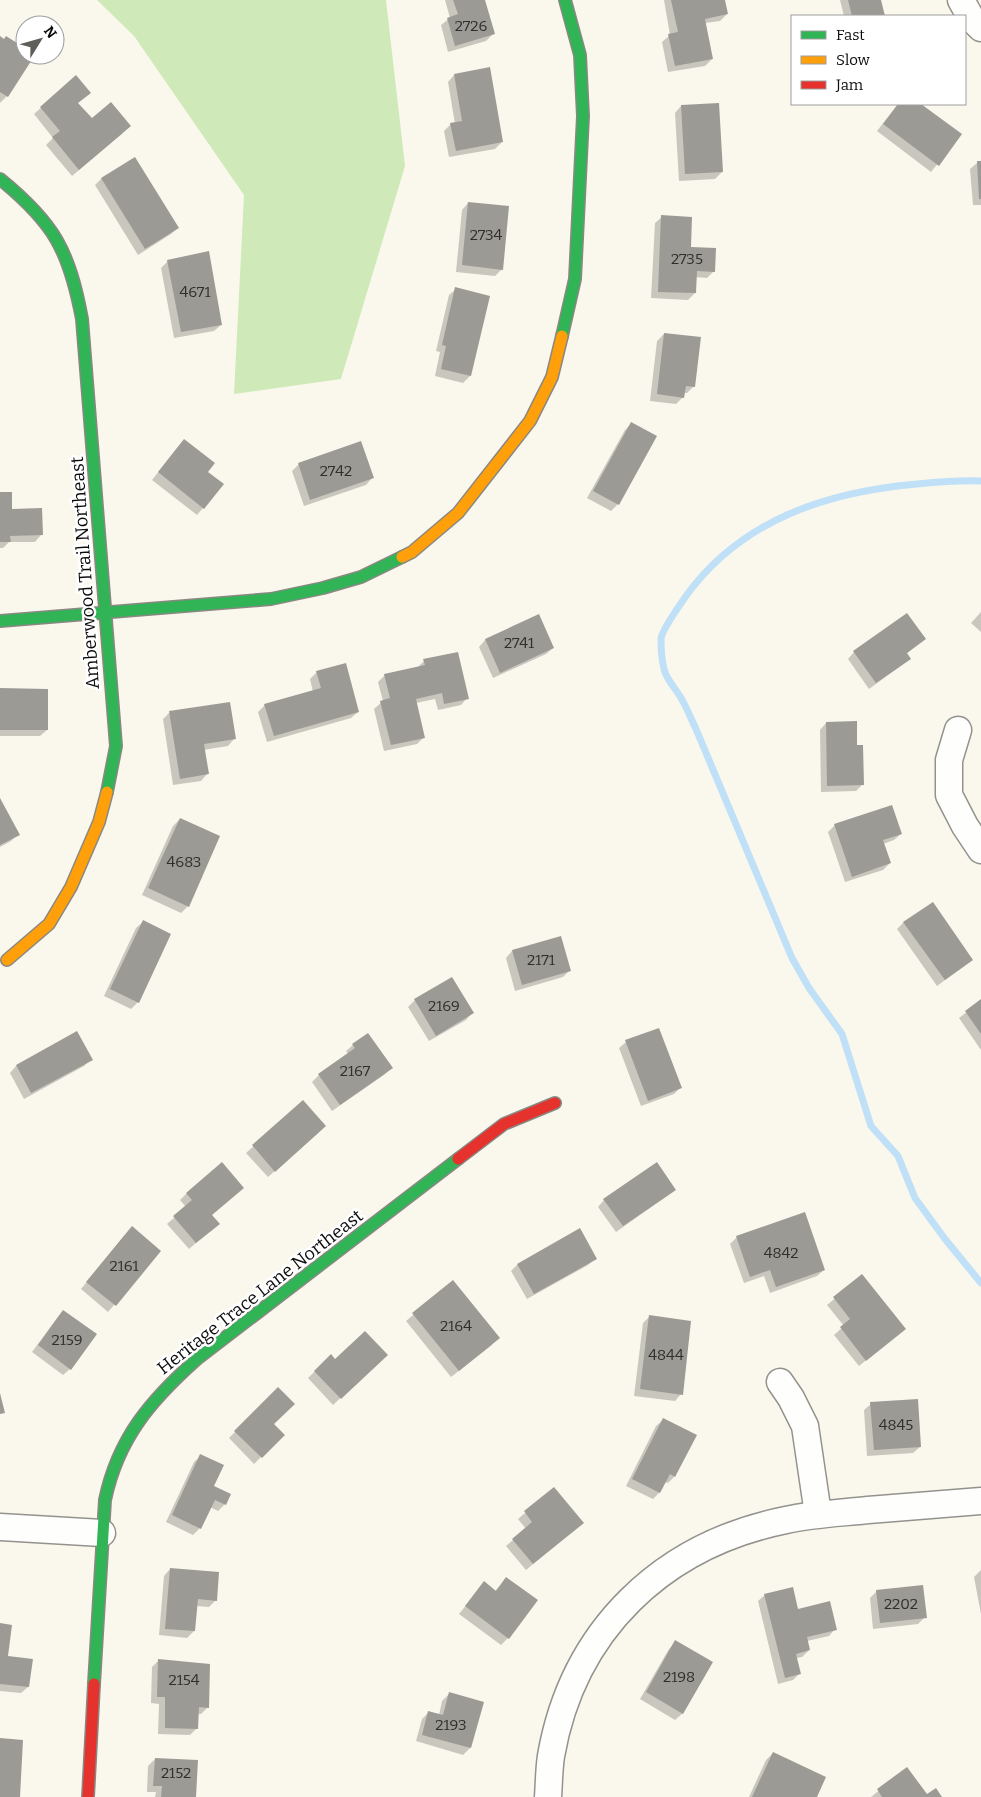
<svg xmlns="http://www.w3.org/2000/svg" width="981" height="1797" font-family="Bitter,serif">
	<rect width="100%" height="100%" fill="#faf8ed"/>
	<path fill="#cfeab8" d="M 97,0 L 386,0 L 405,166 L 341,379 L 234,394 L 244,195 L 134,36 Z"/>
	<path fill="#0003" d="M 445,0 L 483,0 L 493,34 L 486,41 L 448,52 L 441,25 L 450,18 Z
		M 664,0 L 724,0 L 727,14 L 720,21 L 705,23 L 712,59 L 705,66 L 668,72 L 662,42 L 670,35 Z
		M 840,0 L 880,0 L 884,16 L 844,16 Z
		M 0,38 L 25,49 L 25,55 L 33,55 L 7,96 L 0,103 Z
		M 454,75 L 502,142 L 495,149 L 449,157 L 444,131 L 451,124 L 455,124 L 448,82 Z
		M 76,77 L 77,103 L 91,120 L 123,133 L 72,176 L 46,145 L 53,138 L 34,114 Z
		M 898,104 L 919,104 L 961,135 L 931,172 L 877,131 Z
		M 681,106 L 722,172 L 715,179 L 679,181 L 675,113 Z
		M 134,158 L 177,228 L 171,234 L 138,255 L 95,185 L 101,179 Z
		M 981,162 L 981,205 L 973,205 L 970,169 L 977,163 Z
		M 468,203 L 502,269 L 495,276 L 456,272 L 462,210 Z
		M 662,217 L 690,248 L 714,271 L 707,278 L 695,277 L 695,293 L 688,300 L 651,298 L 655,223 Z
		M 168,261 L 221,325 L 214,331 L 174,338 L 161,268 Z
		M 456,289 L 488,297 L 470,376 L 463,383 L 435,376 L 440,352 L 436,351 L 449,295 Z
		M 664,334 L 694,386 L 687,393 L 684,393 L 683,397 L 676,404 L 650,401 L 657,341 Z
		M 632,423 L 618,504 L 611,511 L 587,498 L 625,430 Z
		M 178,447 L 206,472 L 203,508 L 197,515 L 152,480 Z
		M 299,464 L 372,478 L 366,485 L 304,506 L 292,471 Z
		M 0,493 L 11,510 L 41,535 L 35,542 L 9,542 L 3,548 L 0,548 Z
		M 981,612 L 981,632 L 971,623 Z
		M 538,616 L 553,648 L 546,654 L 493,678 L 479,647 L 485,640 Z
		M 924,639 L 906,654 L 909,658 L 902,665 L 869,689 L 848,659 L 854,652 Z
		M 424,661 L 467,698 L 461,705 L 438,710 L 435,699 L 416,703 L 424,737 L 417,744 L 384,751 L 374,709 L 383,701 L 378,682 L 385,675 L 417,668 Z
		M 317,672 L 358,712 L 351,718 L 267,742 L 258,712 L 265,705 L 313,692 L 310,679 Z
		M 0,690 L 47,730 L 40,736 L 0,736 Z
		M 169,713 L 234,739 L 228,746 L 203,750 L 207,774 L 201,781 L 173,785 L 163,719 Z
		M 826,723 L 856,747 L 862,785 L 856,791 L 821,792 L 820,730 Z
		M 0,802 L 18,834 L 11,841 L 0,847 Z
		M 180,819 L 188,906 L 181,913 L 142,895 L 173,826 Z
		M 835,825 L 901,834 L 894,840 L 883,844 L 890,863 L 883,870 L 845,882 L 828,832 Z
		M 932,904 L 972,960 L 937,986 L 897,929 L 903,923 Z
		M 143,922 L 138,1002 L 131,1009 L 104,996 L 136,928 Z
		M 512,951 L 569,971 L 563,977 L 515,991 L 506,958 Z
		M 415,1000 L 472,1013 L 466,1020 L 429,1041 L 408,1007 Z
		M 981,1001 L 981,1050 L 959,1018 Z
		M 77,1033 L 91,1059 L 84,1066 L 24,1099 L 10,1073 L 16,1066 Z
		M 626,1042 L 680,1088 L 674,1094 L 641,1106 L 619,1048 Z
		M 353,1045 L 391,1068 L 384,1075 L 332,1111 L 312,1082 L 319,1075 L 349,1055 L 346,1051 Z
		M 303,1102 L 318,1133 L 268,1177 L 246,1153 Z
		M 674,1190 L 667,1196 L 616,1232 L 598,1207 L 604,1200 Z
		M 187,1193 L 211,1215 L 211,1230 L 189,1249 L 167,1224 L 186,1207 L 180,1200 Z
		M 125,1235 L 160,1251 L 108,1312 L 81,1289 Z
		M 737,1237 L 824,1270 L 817,1276 L 770,1293 L 764,1276 L 744,1283 L 730,1244 Z
		M 595,1258 L 588,1265 L 527,1299 L 511,1271 L 517,1265 Z
		M 862,1276 L 904,1329 L 859,1366 L 834,1335 L 844,1326 L 827,1305 Z
		M 453,1282 L 492,1345 L 451,1377 L 406,1321 Z
		M 63,1311 L 70,1369 L 63,1375 L 32,1352 L 57,1318 Z
		M 649,1317 L 681,1394 L 675,1401 L 634,1396 L 643,1323 Z
		M 386,1355 L 333,1405 L 308,1378 L 331,1356 L 335,1361 Z
		M 278,1389 L 273,1424 L 283,1435 L 254,1464 L 229,1438 Z
		M 871,1404 L 920,1447 L 913,1453 L 867,1456 L 864,1410 Z
		M 663,1420 L 674,1477 L 668,1483 L 665,1482 L 659,1493 L 653,1499 L 626,1486 L 656,1426 Z
		M 201,1456 L 212,1487 L 225,1504 L 218,1511 L 210,1507 L 200,1528 L 193,1535 L 166,1522 L 194,1462 Z
		M 554,1488 L 575,1529 L 526,1570 L 506,1546 L 526,1529 L 518,1519 Z
		M 170,1569 L 216,1600 L 209,1607 L 196,1606 L 194,1631 L 187,1638 L 159,1635 L 164,1576 Z
		M 981,1570 L 981,1614 L 974,1577 Z
		M 506,1579 L 508,1638 L 501,1645 L 459,1614 L 484,1583 L 495,1591 Z
		M 877,1591 L 925,1617 L 918,1624 L 873,1629 L 870,1598 Z
		M 765,1595 L 835,1629 L 829,1636 L 807,1641 L 809,1650 L 802,1657 L 796,1658 L 799,1674 L 793,1680 L 778,1684 L 758,1601 Z
		M 0,1625 L 6,1657 L 28,1687 L 21,1693 L 0,1691 Z
		M 676,1642 L 711,1663 L 682,1714 L 675,1720 L 640,1699 L 669,1649 Z
		M 159,1660 L 208,1707 L 201,1714 L 197,1714 L 197,1728 L 190,1735 L 158,1734 L 159,1704 L 151,1703 L 152,1667 Z
		M 449,1694 L 482,1703 L 470,1748 L 463,1755 L 416,1741 L 422,1719 L 428,1713 L 439,1715 L 442,1701 Z
		M 773,1753 L 816,1797 L 749,1797 L 766,1760 Z
		M 155,1759 L 195,1797 L 155,1797 L 156,1792 L 147,1792 L 148,1766 Z
		M 907,1768 L 927,1796 L 941,1797 L 871,1797 Z"/>
	<g fill="none" stroke-linecap="round" stroke-linejoin="round">
		<path stroke="#c0e0f8" stroke-width="7" d="M 981,481 C 960,480 938,482 917,484 C 826,492 741,520 686,596 C 680,605 662,629 661,639 C 661,647 662,661 664,669 C 666,679 676,689 681,698 C 687,708 691,719 696,729 L 792,958 L 809,988 L 842,1034 L 871,1126 L 898,1156 L 915,1198 L 945,1239 L 981,1283"/>
	</g>
	<path fill="#9c9a94" d="M 453,0 L 485,0 L 495,34 L 455,46 L 447,18 L 458,14 Z
		M 671,0 L 725,0 L 728,14 L 705,19 L 713,59 L 675,66 L 668,34 L 678,32 Z
		M 848,0 L 881,0 L 885,16 L 852,16 Z
		M 0,36 L 4,39 L 6,36 L 25,48 L 25,55 L 35,55 L 8,97 L 0,92 Z
		M 490,67 L 503,142 L 456,151 L 450,123 L 462,121 L 454,74 Z
		M 76,75 L 91,93 L 78,103 L 92,118 L 111,102 L 131,126 L 79,170 L 52,137 L 60,131 L 40,107 Z
		M 719,103 L 723,172 L 685,174 L 681,105 Z
		M 898,104 L 921,104 L 962,134 L 939,166 L 883,124 Z
		M 135,157 L 179,228 L 145,249 L 101,178 Z
		M 977,161 L 981,161 L 981,199 L 979,199 Z
		M 468,202 L 509,206 L 503,270 L 462,265 Z
		M 661,215 L 692,217 L 691,247 L 716,248 L 715,272 L 697,271 L 696,293 L 658,292 Z
		M 209,251 L 222,325 L 181,332 L 167,260 Z
		M 455,287 L 490,296 L 471,376 L 441,369 L 446,346 L 442,345 Z
		M 664,333 L 701,337 L 695,387 L 686,386 L 684,398 L 657,394 Z
		M 631,422 L 657,436 L 619,505 L 593,491 Z
		M 184,439 L 215,463 L 208,472 L 224,484 L 204,509 L 158,472 Z
		M 361,441 L 374,478 L 310,500 L 298,463 Z
		M 0,492 L 12,492 L 12,509 L 42,508 L 43,535 L 10,536 L 11,542 L 0,542 Z
		M 907,613 L 926,639 L 907,653 L 911,659 L 876,683 L 853,651 Z
		M 539,614 L 554,648 L 500,673 L 485,639 Z
		M 458,652 L 469,699 L 444,704 L 442,693 L 416,699 L 425,738 L 391,745 L 380,701 L 390,698 L 384,674 L 425,665 L 423,659 Z
		M 346,663 L 359,712 L 274,736 L 264,704 L 321,688 L 316,671 Z
		M 0,688 L 48,689 L 48,730 L 0,730 Z
		M 230,702 L 236,739 L 204,744 L 209,774 L 180,779 L 169,711 Z
		M 857,721 L 857,745 L 863,745 L 864,785 L 827,786 L 826,722 Z
		M 0,798 L 20,835 L 0,845 Z
		M 892,805 L 902,834 L 883,840 L 891,863 L 852,877 L 834,824 Z
		M 180,818 L 220,836 L 189,907 L 148,888 Z
		M 933,902 L 973,960 L 945,980 L 903,922 Z
		M 143,920 L 171,934 L 139,1003 L 110,989 Z
		M 561,936 L 571,971 L 522,985 L 512,950 Z
		M 452,977 L 474,1013 L 436,1036 L 414,999 Z
		M 981,999 L 981,1034 L 965,1011 Z
		M 659,1028 L 682,1088 L 648,1101 L 625,1040 Z
		M 77,1031 L 93,1060 L 31,1093 L 16,1065 Z
		M 368,1033 L 393,1068 L 340,1105 L 318,1074 L 355,1048 L 352,1044 Z
		M 303,1100 L 326,1126 L 275,1172 L 252,1145 Z
		M 222,1162 L 244,1188 L 212,1215 L 220,1224 L 196,1243 L 173,1216 L 192,1200 L 186,1193 Z
		M 657,1162 L 676,1190 L 623,1226 L 603,1199 Z
		M 805,1212 L 825,1270 L 776,1287 L 770,1270 L 750,1277 L 736,1236 Z
		M 132,1226 L 161,1251 L 116,1306 L 86,1282 Z
		M 580,1228 L 597,1259 L 534,1294 L 517,1264 Z
		M 862,1274 L 906,1329 L 866,1361 L 840,1327 L 850,1319 L 833,1297 Z
		M 453,1280 L 500,1338 L 459,1371 L 412,1313 Z
		M 63,1310 L 97,1334 L 71,1370 L 38,1345 Z
		M 649,1315 L 691,1321 L 683,1395 L 640,1389 Z
		M 365,1331 L 388,1355 L 341,1399 L 314,1371 L 331,1354 L 335,1359 Z
		M 278,1387 L 295,1404 L 274,1424 L 285,1435 L 262,1458 L 234,1431 Z
		M 0,1393 L 5,1413 L 0,1414 Z
		M 918,1399 L 921,1447 L 874,1450 L 870,1402 Z
		M 663,1418 L 697,1435 L 675,1477 L 670,1474 L 660,1493 L 632,1479 Z
		M 200,1454 L 224,1465 L 214,1486 L 231,1494 L 226,1505 L 215,1500 L 201,1529 L 172,1515 Z
		M 554,1487 L 584,1523 L 533,1564 L 512,1539 L 532,1522 L 524,1511 Z
		M 170,1568 L 219,1572 L 217,1601 L 198,1599 L 195,1631 L 165,1629 Z
		M 506,1577 L 538,1600 L 509,1639 L 465,1606 L 484,1581 L 496,1591 Z
		M 923,1585 L 927,1618 L 880,1623 L 876,1590 Z
		M 793,1587 L 798,1609 L 830,1601 L 837,1630 L 807,1637 L 810,1650 L 796,1654 L 801,1674 L 785,1678 L 764,1594 Z
		M 0,1623 L 12,1625 L 8,1656 L 33,1659 L 29,1687 L 0,1684 Z
		M 675,1640 L 713,1662 L 683,1714 L 646,1692 Z
		M 158,1659 L 210,1664 L 209,1708 L 199,1707 L 198,1729 L 165,1728 L 165,1697 L 157,1697 Z
		M 449,1692 L 484,1702 L 471,1748 L 422,1735 L 428,1711 L 443,1715 Z
		M 0,1738 L 23,1740 L 20,1797 L 0,1797 Z
		M 773,1752 L 826,1777 L 817,1797 L 752,1797 Z
		M 155,1758 L 198,1760 L 196,1797 L 161,1797 L 162,1786 L 153,1786 Z
		M 907,1767 L 927,1794 L 936,1788 L 942,1797 L 882,1797 L 877,1789 Z"/>
	<g fill="none" stroke-linecap="round" stroke-linejoin="round">
		<defs>
			<path id="street" d="M 961,0 L 971,18 L 981,28
				M 958,730 L 949,760 L 949,795 L 965,826 L 981,850
				M 780,1382 L 791,1398 L 805,1426 L 818,1514
				M 0,1527 L 102,1533
				M 548,1797 C 549,1783 549,1769 551,1756 C 573,1630 662,1545 786,1520 C 813,1514 840,1513 868,1510 C 906,1507 943,1504 981,1501"/>
			<path id="fast" d="M 0,179 C 54,223 69,250 82,319 L 116,746 L 107,792
				M 562,336 L 575,279 L 583,116 L 580,55 L 565,0
				M 0,621 L 271,599 L 323,588 L 361,577 L 402,557
				M 94,1684 L 105,1500 C 118,1438 151,1400 197,1359 L 458,1159"/>
			<path id="slow" d="M 402,557 L 412,552 L 458,513 L 530,421 L 552,377 L 562,336
				M 7,960 L 49,924 L 71,887 L 99,822 L 107,792"/>
			<path id="jam" d="M 458,1159 L 504,1124 L 555,1103
				M 88,1797 L 94,1684"/>
		</defs>
		<use href="#street" stroke="#93928d" stroke-width="29"/>
		<use href="#fast" stroke="#898883" stroke-width="14"/>
		<use href="#slow" stroke="#898883" stroke-width="14"/>
		<use href="#jam" stroke="#898883" stroke-width="14"/>
		<use href="#street" stroke="#fefefc" stroke-width="26"/>
		<use href="#fast" stroke="#30b455" stroke-width="11"/>
		<use href="#slow" stroke="#ff9f0a" stroke-width="11"/>
		<use href="#jam" stroke="#e5322d" stroke-width="11"/>
	</g>
	<g text-anchor="middle" stroke-width="5" stroke-linejoin="round" paint-order="stroke">
		<g font-size="15" fill="#2f2f2d">
			<text x="471" y="31">2726</text>
			<text x="486" y="240">2734</text>
			<text x="687" y="264">2735</text>
			<text x="195" y="297">4671</text>
			<text x="336" y="476">2742</text>
			<text x="519" y="648">2741</text>
			<text x="184" y="867">4683</text>
			<text x="541" y="965">2171</text>
			<text x="444" y="1011">2169</text>
			<text x="355" y="1076">2167</text>
			<text x="781" y="1258">4842</text>
			<text x="124" y="1271">2161</text>
			<text x="456" y="1331">2164</text>
			<text x="67" y="1345">2159</text>
			<text x="666" y="1360">4844</text>
			<text x="896" y="1430">4845</text>
			<text x="901" y="1609">2202</text>
			<text x="679" y="1682">2198</text>
			<text x="184" y="1685">2154</text>
			<text x="451" y="1730">2193</text>
			<text x="176" y="1778">2152</text>
		</g>
		<g font-size="18" fill="#0b0b0b" stroke="#fff">
			<text transform="translate(85 573) rotate(-94)" y="6">Amberwood Trail Northeast</text>
			<text transform="translate(260 1292) rotate(-38)" y="6">Heritage Trace Lane Northeast</text>
		</g>
	</g>
	<rect x="791" y="15" width="175" height="90" fill="#ffffff" stroke="#9d9d9d"/>
	<rect x="801" y="31" width="25" height="8" fill="#30b455" stroke="#9d9d9d"/>
	<text x="836" y="40" font-size="15" fill="#0b0b0b">Fast</text>
	<rect x="801" y="56" width="25" height="8" fill="#ff9f0a" stroke="#9d9d9d"/>
	<text x="836" y="65" font-size="15" fill="#0b0b0b">Slow</text>
	<rect x="801" y="81" width="25" height="8" fill="#e5322d" stroke="#9d9d9d"/>
	<text x="836" y="90" font-size="15" fill="#0b0b0b">Jam</text>
	<g transform="translate(40 40) rotate(53)"><circle r="24" fill="#ffffff" stroke="#9d9d9d"/>
	<path d="M0-4L9 19L0 12L-9 19Z" fill="#5f5e5a"/>
	<text y="-8" font-size="14" font-weight="bold" text-anchor="middle" fill="#0b0b0b">N</text>
	</g>
</svg>
